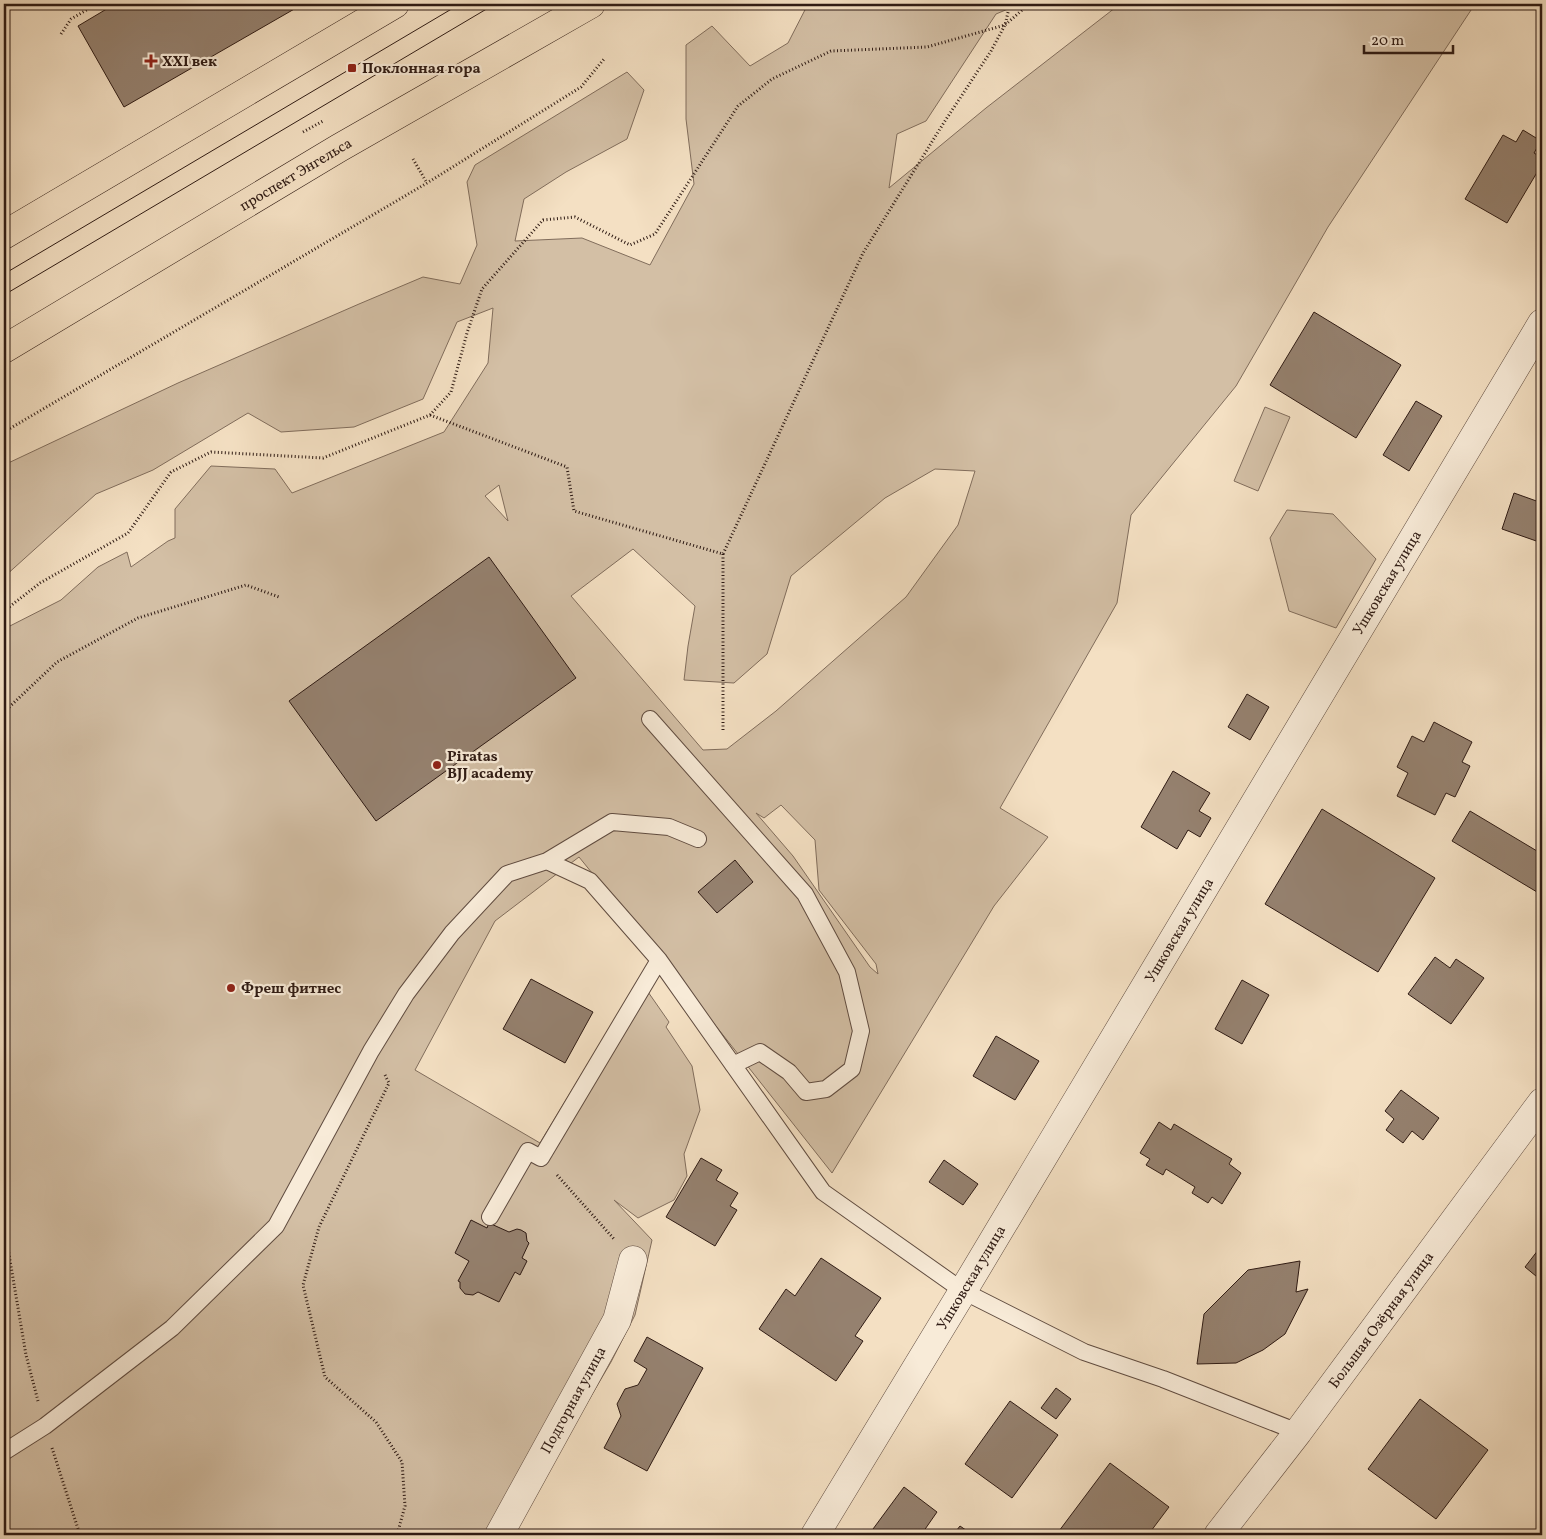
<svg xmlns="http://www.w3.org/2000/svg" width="1546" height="1539" font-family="Vollkorn,serif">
	<rect width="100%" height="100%" fill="#f4e0c3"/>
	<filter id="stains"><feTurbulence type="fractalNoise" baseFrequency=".004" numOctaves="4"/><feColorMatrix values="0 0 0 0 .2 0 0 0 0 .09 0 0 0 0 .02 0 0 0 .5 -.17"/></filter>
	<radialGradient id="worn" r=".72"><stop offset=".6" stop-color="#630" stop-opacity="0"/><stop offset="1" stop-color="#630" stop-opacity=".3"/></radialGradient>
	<path fill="#d3bfa5" stroke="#816d5c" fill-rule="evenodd" d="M 808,4 L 1020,4 L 996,14 L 926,121 L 897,134 L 889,188 L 986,108 L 1120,4 L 1475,4 L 1328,227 L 1236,386 L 1131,515 L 1117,603 L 1000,808 L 1048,837 L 994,906 L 832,1173 L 693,997 L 579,857 L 495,921 L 415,1070 L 540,1143 L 639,979 L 669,1022 L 666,1027 L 692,1066 L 700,1110 L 684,1154 L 687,1176 L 674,1200 L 638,1218 L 614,1200 L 652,1240 L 635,1315 L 611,1362 L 510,1535 L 4,1535 L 4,629 L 61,600 L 98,567 L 127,552 L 131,567 L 168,541 L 175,538 L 175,509 L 211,466 L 275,469 L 292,493 L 444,432 L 488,363 L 493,308 L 457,322 L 423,399 L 354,427 L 281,432 L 248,413 L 153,470 L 96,494 L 4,577 L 4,465 L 178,383 L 359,304 L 423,277 L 460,284 L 477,245 L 467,182 L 475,165 L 627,72 L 644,90 L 627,139 L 566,172 L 524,199 L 515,241 L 582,238 L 650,265 L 694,184 L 686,119 L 686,45 L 712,26 L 750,66 L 788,43 ZM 935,469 L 975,471 L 958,525 L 906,597 L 776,711 L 727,749 L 703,750 L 571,596 L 633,549 L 695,606 L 688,646 L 684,680 L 734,683 L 767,654 L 791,576 L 885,498 ZM 499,485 L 508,521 L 485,496 ZM 781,805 L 815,840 L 819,890 L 876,964 L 878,974 L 870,967 L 793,856 L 756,813 L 764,818 Z
		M 1265,407 L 1290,417 L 1258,491 L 1234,481 Z
		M 1287,510 L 1333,514 L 1376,559 L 1336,628 L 1289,611 L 1270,538 Z"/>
	<path fill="#95816f" stroke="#2f1b14" d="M 115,4 L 303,4 L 124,107 L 78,26 Z
		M 1523,130 L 1541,141 L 1534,153 L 1542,158 L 1542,164 L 1507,223 L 1465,199 L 1503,135 L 1516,142 Z
		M 1314,312 L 1401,365 L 1356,438 L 1270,385 Z
		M 1416,401 L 1442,416 L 1409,471 L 1383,455 Z
		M 1514,493 L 1542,503 L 1542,543 L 1502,529 Z
		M 489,557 L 576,678 L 376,821 L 289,701 Z
		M 1247,694 L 1269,707 L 1250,740 L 1228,727 Z
		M 1434,722 L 1472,742 L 1462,762 L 1470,766 L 1455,797 L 1446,793 L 1435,815 L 1397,796 L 1408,773 L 1397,767 L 1412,736 L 1424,742 Z
		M 1173,771 L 1210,793 L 1199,811 L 1211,818 L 1200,837 L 1188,830 L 1177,849 L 1141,827 Z
		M 1322,809 L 1435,878 L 1378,972 L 1265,904 Z
		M 1470,811 L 1542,854 L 1542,883 L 1537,892 L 1452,841 Z
		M 735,860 L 753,882 L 717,913 L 698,892 Z
		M 1435,957 L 1450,968 L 1456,959 L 1484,978 L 1451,1024 L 1408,994 Z
		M 531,979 L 593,1012 L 565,1063 L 503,1029 Z
		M 1242,980 L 1269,995 L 1242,1044 L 1215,1029 Z
		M 996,1036 L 1039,1061 L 1015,1100 L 973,1076 Z
		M 1401,1090 L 1439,1118 L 1423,1140 L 1412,1131 L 1403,1143 L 1386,1130 L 1394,1119 L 1385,1111 Z
		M 1159,1122 L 1171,1130 L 1174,1124 L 1232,1159 L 1229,1164 L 1241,1173 L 1222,1204 L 1212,1197 L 1208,1203 L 1192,1193 L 1195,1187 L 1166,1169 L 1163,1175 L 1146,1165 L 1150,1159 L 1140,1153 Z
		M 701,1158 L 722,1170 L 716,1180 L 738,1193 L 730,1206 L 737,1210 L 715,1246 L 666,1217 Z
		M 944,1160 L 978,1184 L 963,1205 L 929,1182 Z
		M 471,1220 L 487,1228 L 489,1223 L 509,1232 L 517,1229 L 521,1230 L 526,1233 L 527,1241 L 529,1243 L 522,1258 L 527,1261 L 520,1275 L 515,1272 L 499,1302 L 478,1292 L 473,1295 L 465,1294 L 460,1288 L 460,1282 L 458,1281 L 469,1261 L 455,1253 Z
		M 1542,1245 L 1542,1281 L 1525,1267 Z
		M 821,1258 L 881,1298 L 855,1336 L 863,1341 L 836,1381 L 759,1329 L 786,1289 L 795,1296 Z
		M 1300,1261 L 1296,1292 L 1308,1289 L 1285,1334 L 1263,1350 L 1236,1363 L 1197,1364 L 1204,1314 L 1248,1270 Z
		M 647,1337 L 703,1368 L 647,1471 L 604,1448 L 621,1416 L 617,1404 L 625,1389 L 638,1385 L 647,1369 L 634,1361 Z
		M 1056,1388 L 1071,1399 L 1056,1419 L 1041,1408 Z
		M 1420,1399 L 1488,1450 L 1436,1519 L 1368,1469 Z
		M 1010,1401 L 1058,1435 L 1012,1498 L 965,1464 Z
		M 1110,1463 L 1169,1507 L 1148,1535 L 1056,1535 Z
		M 904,1487 L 937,1512 L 921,1535 L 881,1535 L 873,1529 Z
		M 960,1526 L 973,1535 L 953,1535 Z"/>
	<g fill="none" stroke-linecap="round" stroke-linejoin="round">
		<defs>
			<path id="service" d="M 650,719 L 805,894 L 847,972 L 861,1031 L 852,1069 L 826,1089 L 806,1092 L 789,1072 L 760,1052 L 733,1065
				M 547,861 L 590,881 L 659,960 L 823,1192 L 963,1291 L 1084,1352 L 1163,1379 L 1298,1432
				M 490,1217 L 528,1151 L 541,1158 L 659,960
				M 4,1452 L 45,1426 L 172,1328 L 276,1226 L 371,1051 L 406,994 L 452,933 L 507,874 L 547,861 L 612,822 L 669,827 L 698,839"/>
			<g id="minor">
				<path id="s1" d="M 499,1535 L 617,1320 L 633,1260"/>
				<path id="s2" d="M 815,1535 L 963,1291 L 1542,323"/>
			</g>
			<g id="tertiary">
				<path id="s3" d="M 1218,1535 L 1298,1432 L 1542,1102"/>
			</g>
			<g id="primary">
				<path d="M 4,235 L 395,4"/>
				<path id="s4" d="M 4,349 L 339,148 L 591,4"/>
			</g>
		</defs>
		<use href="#service" stroke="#604c40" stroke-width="18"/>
		<use href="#minor" stroke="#604c40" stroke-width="29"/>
		<use href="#tertiary" stroke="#604c40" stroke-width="29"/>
		<use href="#primary" stroke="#2f1b14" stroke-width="29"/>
		<path stroke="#2f1b14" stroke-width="3" stroke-dasharray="1 2.5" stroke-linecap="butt" d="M 61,34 L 71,19 L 97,4
			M 303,132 L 323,121
			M 413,159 L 427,183
			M 430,415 L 567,467 L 574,511 L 723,554 L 863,253 L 943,124 L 991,51 L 1005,25 L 1010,4
			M 4,432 L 427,183 L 581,87 L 604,59
			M 723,554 L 723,732
			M 4,611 L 40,583 L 128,533 L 171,472 L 211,452 L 323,458 L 430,415 L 451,392 L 467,333 L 482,289 L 543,220 L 575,217 L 630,245 L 655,234 L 738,106 L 772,79 L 831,51 L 927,47 L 1005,25 L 1029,4
			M 4,712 L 57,662 L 138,618 L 246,585 L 279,597
			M 385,1075 L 389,1083 L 319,1227 L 303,1285 L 325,1377 L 376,1422 L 402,1462 L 405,1506 L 397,1535
			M 557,1175 L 614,1239
			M 4,1225 L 26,1355 L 38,1401
			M 52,1448 L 80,1535"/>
		<use href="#service" stroke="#f8ebd8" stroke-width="16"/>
		<use href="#minor" stroke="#f8ebd8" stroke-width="28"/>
		<use href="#tertiary" stroke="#f8ebd8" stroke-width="28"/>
		<use href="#primary" stroke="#f4e0c3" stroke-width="28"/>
		<path stroke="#2f1b14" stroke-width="1" d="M 4,274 L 460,4
			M 4,295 L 495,4"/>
	</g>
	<g fill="#8f2418" stroke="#f8ebd8" stroke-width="2">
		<path d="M148.5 53.5h5v5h5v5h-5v5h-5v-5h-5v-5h5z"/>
		<rect x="347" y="63" width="10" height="10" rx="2.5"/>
		<circle cx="437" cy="765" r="5"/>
		<circle cx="231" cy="988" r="5"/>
	</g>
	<g text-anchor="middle" stroke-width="4.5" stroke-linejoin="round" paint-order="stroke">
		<g font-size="15" font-weight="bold" fill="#2f1b14" stroke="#f8ebd8" text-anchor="start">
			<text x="162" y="66">XXI век</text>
			<text x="362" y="73">Поклонная гора</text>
			<text x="447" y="761">Piratas<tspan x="447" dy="17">BJJ academy</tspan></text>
			<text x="241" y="993">Фреш фитнес</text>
		</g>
		<g font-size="15" fill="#2f1b14" stroke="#f8ebd8">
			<text dy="5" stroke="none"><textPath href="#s4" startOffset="340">проспект Энгельса</textPath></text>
			<text dy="5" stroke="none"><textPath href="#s2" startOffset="1111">Ушковская улица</textPath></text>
			<text dy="5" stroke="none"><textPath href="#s2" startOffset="706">Ушковская улица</textPath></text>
			<text dy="5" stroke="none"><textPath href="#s2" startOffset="301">Ушковская улица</textPath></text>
			<text dy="5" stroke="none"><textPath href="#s3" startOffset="270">Большая Озёрная улица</textPath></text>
			<text dy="5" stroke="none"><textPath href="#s1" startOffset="154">Подгорная улица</textPath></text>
		</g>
	</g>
	<rect width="1546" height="1539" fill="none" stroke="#f4e0c3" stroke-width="20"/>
	<rect x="5" y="5" width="1536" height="1529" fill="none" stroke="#2f1b14" stroke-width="2.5"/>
	<rect x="10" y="10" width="1526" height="1519" fill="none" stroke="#2f1b14"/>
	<path d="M1364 45v8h89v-8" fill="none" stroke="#2f1b14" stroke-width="2.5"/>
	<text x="1371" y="45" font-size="15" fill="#2f1b14" stroke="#f8ebd8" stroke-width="4" paint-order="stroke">20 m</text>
	<rect width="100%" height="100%" filter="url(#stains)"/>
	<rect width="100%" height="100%" fill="url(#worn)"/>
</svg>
